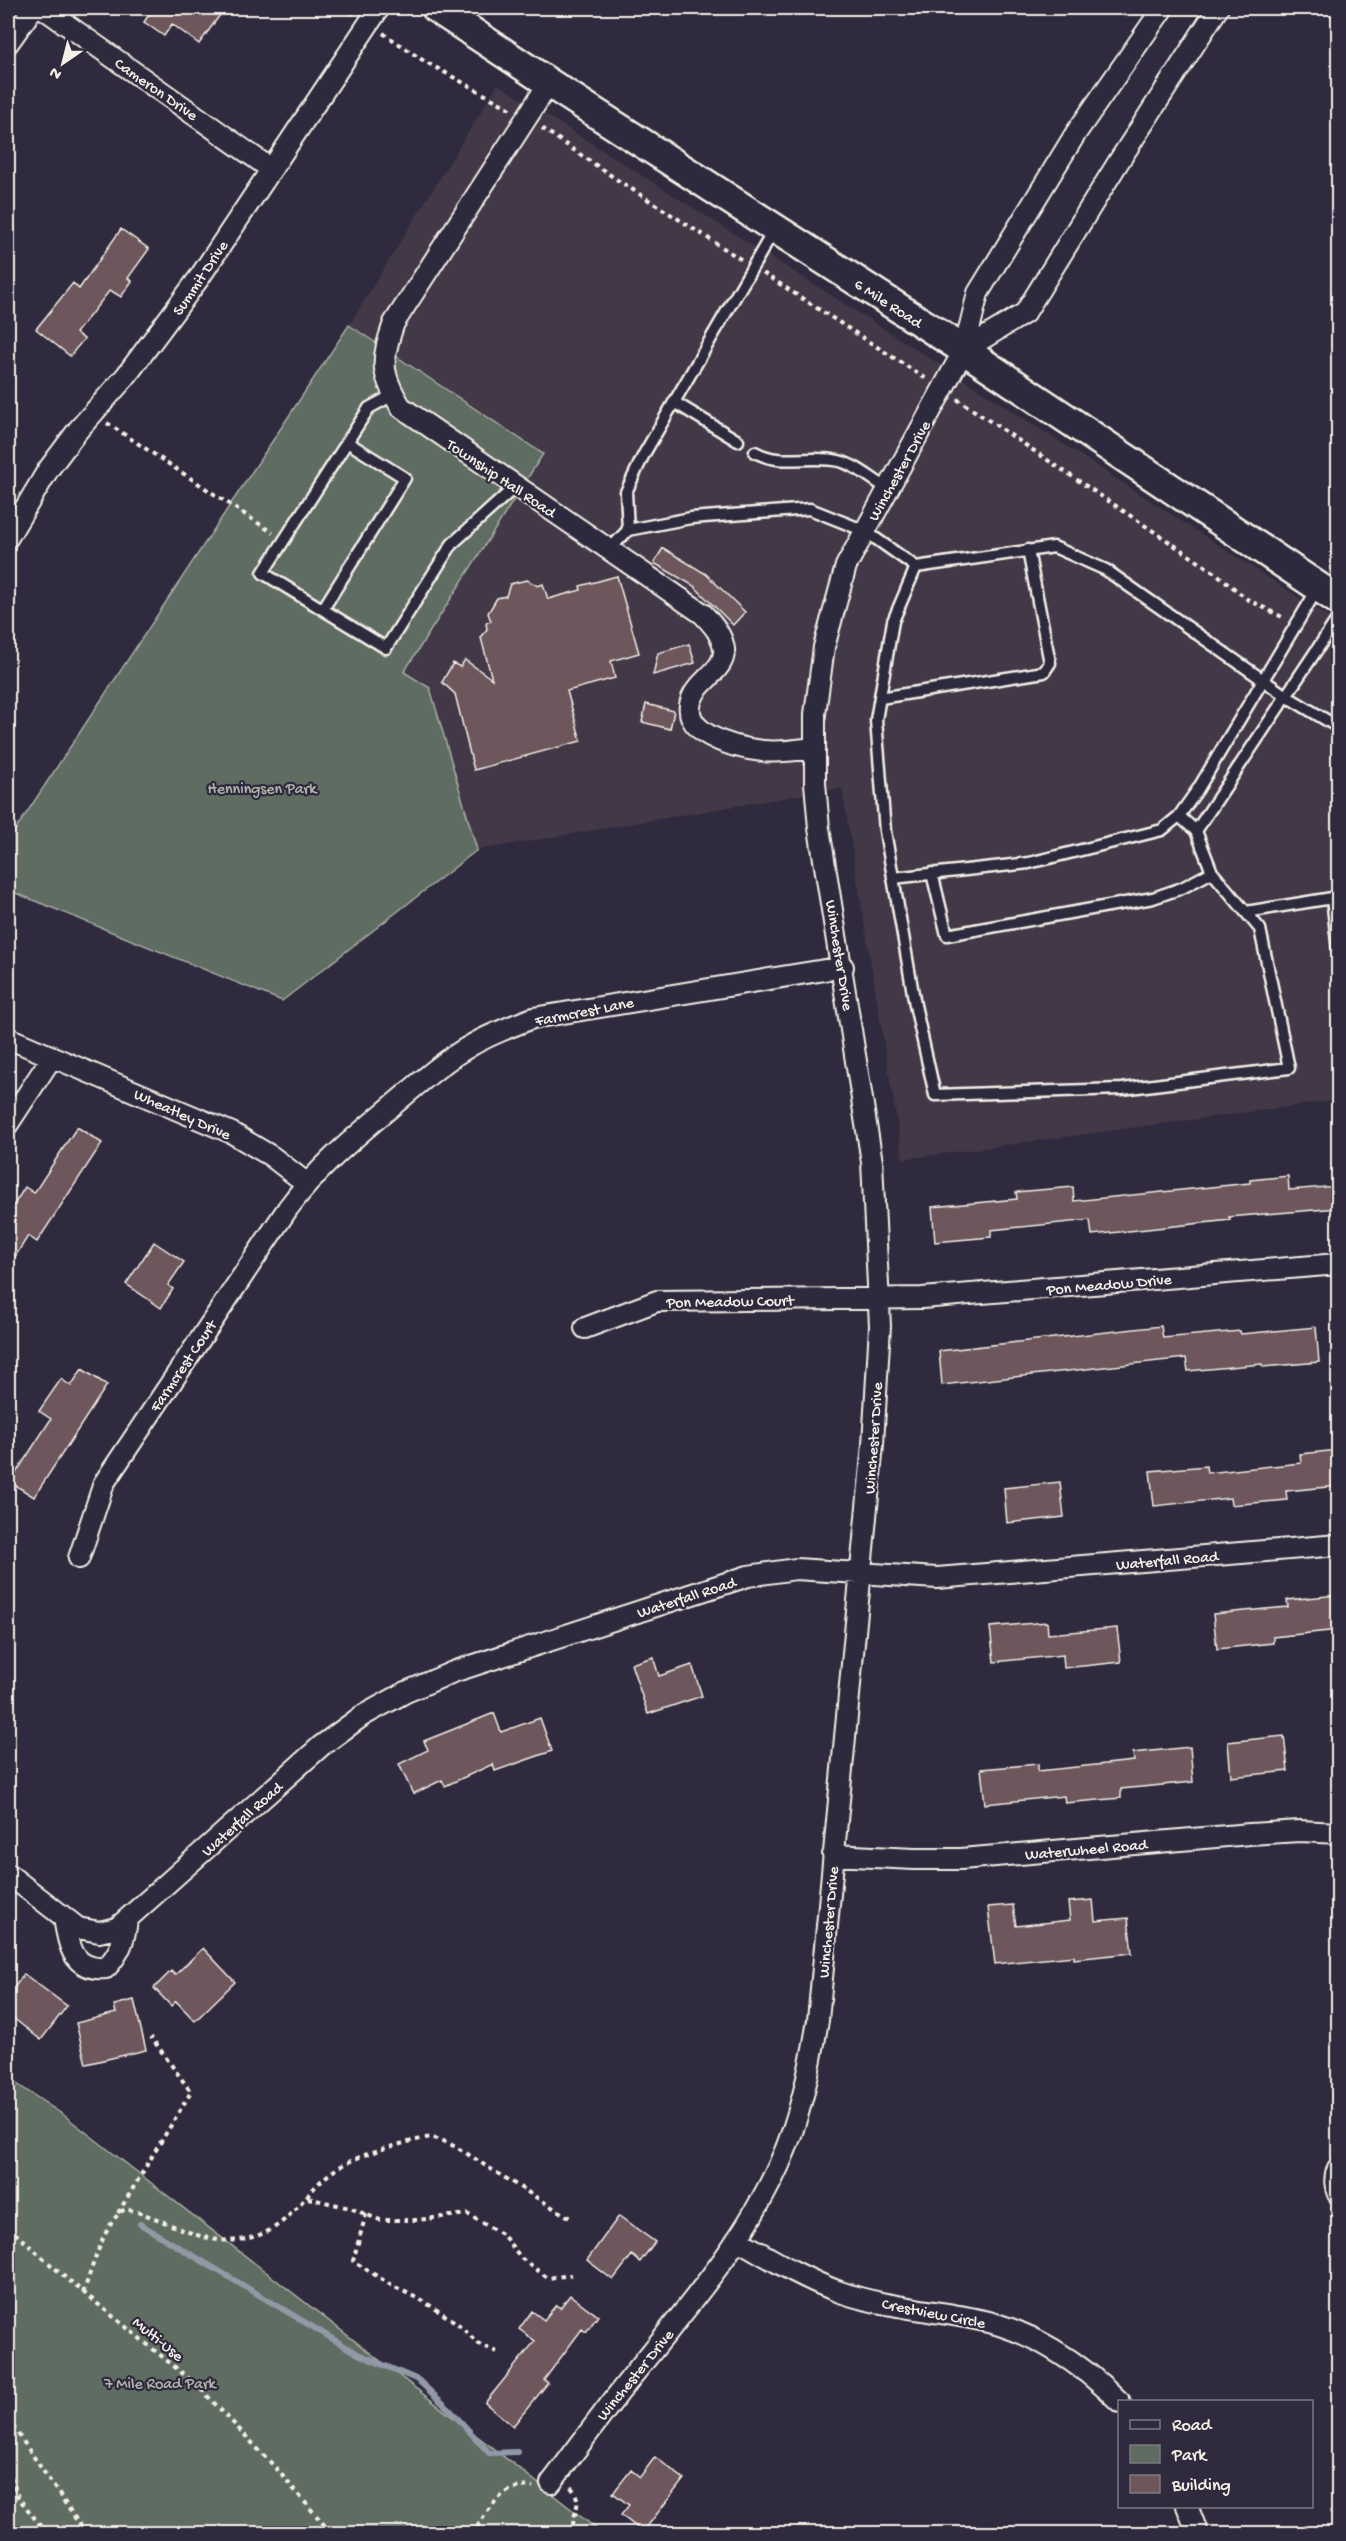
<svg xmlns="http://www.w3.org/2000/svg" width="1346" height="2541" font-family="'Gochi Hand',sans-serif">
	<rect width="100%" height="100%" fill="#2f2a3d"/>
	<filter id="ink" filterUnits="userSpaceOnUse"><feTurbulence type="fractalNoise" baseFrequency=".0167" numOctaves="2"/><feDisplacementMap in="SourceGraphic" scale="12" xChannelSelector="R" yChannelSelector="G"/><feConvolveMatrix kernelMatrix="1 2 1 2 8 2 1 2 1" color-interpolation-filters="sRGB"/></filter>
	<g filter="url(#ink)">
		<path fill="#423846" d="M 498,84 L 977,388 L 1338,623 L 1338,1100 L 903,1159 L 842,788 L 477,850 L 430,688 L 404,672 L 543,454 L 349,325 Z"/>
		<path fill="#5e6c62" stroke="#a9aea5" stroke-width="1.5" d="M 349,325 L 543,454 L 404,672 L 430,688 L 477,850 L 282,1001 L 8,890 L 8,841 Z
			M 8,2078 L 65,2116 L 602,2533 L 8,2533 Z"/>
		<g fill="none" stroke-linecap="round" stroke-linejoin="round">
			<path stroke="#9299a6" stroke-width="6" d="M 140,2224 L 358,2354 L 418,2380 L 451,2411 L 489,2453 L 517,2452"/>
		</g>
		<path fill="#6d575b" stroke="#f4f1e8" stroke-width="1.5" d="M 149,8 L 225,8 L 199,44 L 172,24 L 164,36 L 144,22 L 152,10 Z
			M 121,229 L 149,249 L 128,278 L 132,281 L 121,297 L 110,290 L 76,333 L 84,339 L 70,356 L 36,329 L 73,283 L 79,289 Z
			M 663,548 L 706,574 L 745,612 L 733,625 L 694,586 L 654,563 Z
			M 617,576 L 639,653 L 611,661 L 615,678 L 567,691 L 581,741 L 474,770 L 455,694 L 442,682 L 453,663 L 460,667 L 465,660 L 492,679 L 481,638 L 487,629 L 486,623 L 491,621 L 488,613 L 497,598 L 506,596 L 510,584 L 527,580 L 538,586 L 543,584 L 548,599 L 581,590 L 580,586 Z
			M 689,644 L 695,663 L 653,675 L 658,653 Z
			M 646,704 L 674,711 L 670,729 L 642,722 Z
			M 77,1127 L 102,1143 L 37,1242 L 28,1236 L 8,1268 L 8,1214 L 25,1187 L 34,1193 Z
			M 1288,1176 L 1289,1190 L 1338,1186 L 1338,1208 L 1229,1217 L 1230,1220 L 1092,1235 L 1090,1220 L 991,1230 L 991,1237 L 935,1242 L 932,1207 L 1017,1199 L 1016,1192 L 1073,1187 L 1074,1201 L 1250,1183 L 1250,1180 Z
			M 154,1242 L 184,1262 L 168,1285 L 173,1289 L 161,1308 L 126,1284 Z
			M 1161,1326 L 1163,1338 L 1240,1331 L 1241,1334 L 1316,1327 L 1319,1362 L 1263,1367 L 1262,1364 L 1188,1371 L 1186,1358 L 942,1385 L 939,1351 Z
			M 82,1369 L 107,1385 L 34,1497 L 10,1482 L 51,1419 L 39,1411 L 61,1379 L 71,1386 Z
			M 1338,1450 L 1338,1486 L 1286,1491 L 1287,1500 L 1231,1505 L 1230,1498 L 1154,1506 L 1150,1471 L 1206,1466 L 1207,1473 L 1301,1463 L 1300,1454 Z
			M 1060,1482 L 1064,1517 L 1007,1523 L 1004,1488 Z
			M 1338,1595 L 1338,1630 L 1273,1637 L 1273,1643 L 1217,1649 L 1213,1614 L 1288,1607 L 1287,1600 Z
			M 1047,1622 L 1048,1634 L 1117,1628 L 1121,1662 L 1064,1668 L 1063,1655 L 994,1662 L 990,1627 Z
			M 653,1657 L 659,1676 L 692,1665 L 702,1696 L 648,1714 L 631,1664 Z
			M 494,1713 L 501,1732 L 540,1718 L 552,1751 L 495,1771 L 493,1764 L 445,1786 L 442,1780 L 413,1794 L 399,1764 L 428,1750 L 424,1741 Z
			M 1284,1736 L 1288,1771 L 1231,1777 L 1228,1742 Z
			M 1190,1747 L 1193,1782 L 1121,1789 L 1121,1798 L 1065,1803 L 1064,1796 L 985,1804 L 981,1769 L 1038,1764 L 1038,1771 L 1134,1761 L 1133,1753 Z
			M 1093,1900 L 1095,1921 L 1128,1918 L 1132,1953 L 1074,1959 L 1074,1956 L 995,1964 L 988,1907 L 1013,1905 L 1016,1926 L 1070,1920 L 1068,1902 Z
			M 203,1948 L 235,1982 L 195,2021 L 176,2001 L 171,2006 L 154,1988 L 171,1971 L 175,1975 Z
			M 24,1974 L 67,2006 L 41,2040 L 8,2014 L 8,1996 Z
			M 134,2000 L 146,2050 L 86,2064 L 76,2023 L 116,2013 L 114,2005 Z
			M 619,2216 L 655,2242 L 640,2262 L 632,2255 L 613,2280 L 587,2260 Z
			M 570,2295 L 598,2316 L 586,2332 L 582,2329 L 544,2380 L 548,2383 L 513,2426 L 485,2403 L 535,2341 L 519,2329 L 532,2311 L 544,2320 L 556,2305 L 560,2308 Z
			M 655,2457 L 684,2479 L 643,2532 L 621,2515 L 629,2505 L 613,2493 L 631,2470 L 640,2477 Z"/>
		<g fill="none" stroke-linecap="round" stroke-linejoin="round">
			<defs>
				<path id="lane" d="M 393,395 L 369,408 L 263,573 L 386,648 L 452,544 L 516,486
					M 674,402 L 738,441
					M 755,452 C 782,467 810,454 839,461 C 856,465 873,480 888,489
					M 628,530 L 626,492 L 644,454 L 774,230
					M 609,550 L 628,530 L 691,518 L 810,509 L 865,531 L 916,567
					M 1318,588 L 1198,789 L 1179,816 L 1196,831 L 1338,618
					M 323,609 L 405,478 L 347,442
					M 880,698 L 1044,672 L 1050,663 L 1028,550
					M 1196,831 L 1212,872 L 1260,929 L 1289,1068 L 1122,1089 L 935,1095 L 915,1005 L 885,831 L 876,720 L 893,621 L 916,567 L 1054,547 L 1106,570 L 1286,696 L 1338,727
					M 932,873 L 947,935 L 1153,898 L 1182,888 L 1212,872
					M 893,878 L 1029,863 L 1162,830 L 1179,816
					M 1246,912 L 1332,898 L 1338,951"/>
				<path id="street" d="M 43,8 L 271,169
					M 8,43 L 33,8
					M 549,83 L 394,323 C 381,360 380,373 401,407 L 703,614 C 712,624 722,634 724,649 C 726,668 702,679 694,694 C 673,733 735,748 763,751 C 780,753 797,750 813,748
					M 964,350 L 1025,313 L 1119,161 L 1218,8
					M 8,537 L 48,470 L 78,430 L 126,376 L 199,278 L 379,8
					M 8,1038 L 232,1133 L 271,1156 L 306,1183
					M 8,1124 L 52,1057
					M 585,1328 L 657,1301 L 922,1298 L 1338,1264
					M 79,1558 L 104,1483 L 288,1208 C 316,1170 350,1141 386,1111 C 413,1089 440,1063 470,1046 C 490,1034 512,1026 533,1018 L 843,967
					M 833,1855 L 914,1859 L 961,1859 L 1250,1834 L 1300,1831 L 1338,1833
					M 8,1874 L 78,1928 L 99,1932 L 117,1928 L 321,1746 L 362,1716 L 406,1692 L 453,1672 L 748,1576 L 796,1569 L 937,1578 L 1338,1545
					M 64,1918 C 69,1945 72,1971 106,1968 C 120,1953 124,1941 127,1921
					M 1338,2168 C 1334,2178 1334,2185 1338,2194
					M 738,2240 C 771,2259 804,2279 840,2292 C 883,2307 931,2310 975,2319 C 1030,2329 1081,2363 1120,2402
					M 551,2483 C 580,2445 607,2407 637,2370 C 689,2305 744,2242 779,2165 C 800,2119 810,2069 818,2020 L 873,1444 L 880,1326 L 872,1162 L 819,828 L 815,783 L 815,714 L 824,647 L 846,566 L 964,350 L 978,293 L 1076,133 L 1163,8
					M 1187,2506 L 1198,2534"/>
				<path id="secondary" d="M 436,8 L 549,83 L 964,350 L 1338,600"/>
			</defs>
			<use href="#lane" stroke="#f4f1e8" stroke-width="15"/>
			<use href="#street" stroke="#f4f1e8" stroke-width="24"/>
			<use href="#secondary" stroke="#f4f1e8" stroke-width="33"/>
			<path stroke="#f4f1e8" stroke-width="4" stroke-dasharray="4.5 4.5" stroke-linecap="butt" d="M 345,8 L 354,14
				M 383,33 L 424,61 L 511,109
				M 542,128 L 616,179 L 742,260
				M 763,273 L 928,380
				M 957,399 L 1217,574 L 1247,599 L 1284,618
				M 107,423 L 273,533
				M 308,2198 L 350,2208 L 380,2220 L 417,2220 L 467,2214 L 503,2235 L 522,2259 L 548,2278 L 571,2275
				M 118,2213 L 191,2092 L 151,2037
				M 366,2214 L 353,2261 L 391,2285 L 423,2301 L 457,2323 L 479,2344 L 497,2352
				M 8,2227 L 66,2278 L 198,2386 L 275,2467 L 332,2534
				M 83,2293 C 92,2270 104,2221 125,2209 C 163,2216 198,2245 238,2240 C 281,2235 294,2208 321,2181 C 345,2158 381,2149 412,2141 C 419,2140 428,2136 434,2138 C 453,2143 470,2156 486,2166 C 515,2184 543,2202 572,2219
				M 8,2419 L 86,2534
				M 8,2468 L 18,2497 L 47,2534
				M 571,2487 C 586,2506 569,2513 574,2534
				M 472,2534 C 489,2511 500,2483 533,2487"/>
			<use href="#lane" stroke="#2f2a3d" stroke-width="10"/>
			<use href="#street" stroke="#2f2a3d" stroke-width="20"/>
			<use href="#secondary" stroke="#2f2a3d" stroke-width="28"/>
		</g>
	</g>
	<g text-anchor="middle" stroke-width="4.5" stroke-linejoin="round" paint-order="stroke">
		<g font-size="16" fill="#f4f1e8" stroke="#2f2a3d">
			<text transform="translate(157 88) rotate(35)" y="6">Cameron Drive</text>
			<text transform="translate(199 277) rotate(-56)" y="6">Summit Drive</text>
			<text transform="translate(889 302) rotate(33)" y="6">6 Mile Road</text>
			<text transform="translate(898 470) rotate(-61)" y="6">Winchester Drive</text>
			<text transform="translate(502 477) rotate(34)" y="6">Township Hall Road</text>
			<text transform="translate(841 955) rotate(81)" y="6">Winchester Drive</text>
			<text transform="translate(584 1010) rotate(-11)" y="6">Farmcrest Lane</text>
			<text transform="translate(183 1113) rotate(24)" y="6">Wheatley Drive</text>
			<text transform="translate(1109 1283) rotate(-5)" y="6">Pon Meadow Drive</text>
			<text transform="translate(730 1300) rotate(-1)" y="6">Pon Meadow Court</text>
			<text transform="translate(182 1365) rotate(-56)" y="6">Farmcrest Court</text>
			<text transform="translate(872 1438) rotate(-86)" y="6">Winchester Drive</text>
			<text transform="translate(1167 1559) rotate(-5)" y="6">Waterfall Road</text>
			<text transform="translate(686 1596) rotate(-18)" y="6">Waterfall Road</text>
			<text transform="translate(241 1818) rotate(-42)" y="6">Waterfall Road</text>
			<text transform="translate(1086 1848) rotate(-5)" y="6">Waterwheel Road</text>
			<text transform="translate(827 1922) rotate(-85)" y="6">Winchester Drive</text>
			<text transform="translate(934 2312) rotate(11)" y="6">Crestview Circle</text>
			<text transform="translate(159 2338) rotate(39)" y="6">Multi-Use</text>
			<text transform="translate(634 2374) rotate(-51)" y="6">Winchester Drive</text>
		</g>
		<g font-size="16" fill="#b0b5ac" stroke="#2f2a3d">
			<text x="262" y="793">Henningsen Park</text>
			<text x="160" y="2388">7 Mile Road Park</text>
		</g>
	</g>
	<rect width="1346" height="2541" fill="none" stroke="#2f2a3d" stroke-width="30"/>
	<rect x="15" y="15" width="1316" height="2511" fill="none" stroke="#f4f1e8" stroke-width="2" filter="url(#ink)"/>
	<rect x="1118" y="2400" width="195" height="108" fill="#2f2a3d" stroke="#7e7a81" stroke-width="1.5"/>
	<rect x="1130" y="2420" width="30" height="9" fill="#2f2a3d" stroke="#7e7a81" stroke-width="1.5"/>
	<text x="1172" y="2430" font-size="18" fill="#f4f1e8">Road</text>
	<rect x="1130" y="2445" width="30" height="18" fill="#5e6c62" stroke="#7e7a81" stroke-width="1.5"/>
	<text x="1172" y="2460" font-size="18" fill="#f4f1e8">Park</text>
	<rect x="1130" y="2475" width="30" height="18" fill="#6d575b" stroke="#7e7a81" stroke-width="1.5"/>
	<text x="1172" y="2490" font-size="18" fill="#f4f1e8">Building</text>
	<g transform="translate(63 63) rotate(215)" stroke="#2f2a3d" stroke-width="4.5" paint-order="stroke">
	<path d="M0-4.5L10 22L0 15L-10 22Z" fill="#f4f1e8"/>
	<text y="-9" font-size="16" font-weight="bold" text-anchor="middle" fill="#f4f1e8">N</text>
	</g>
</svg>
